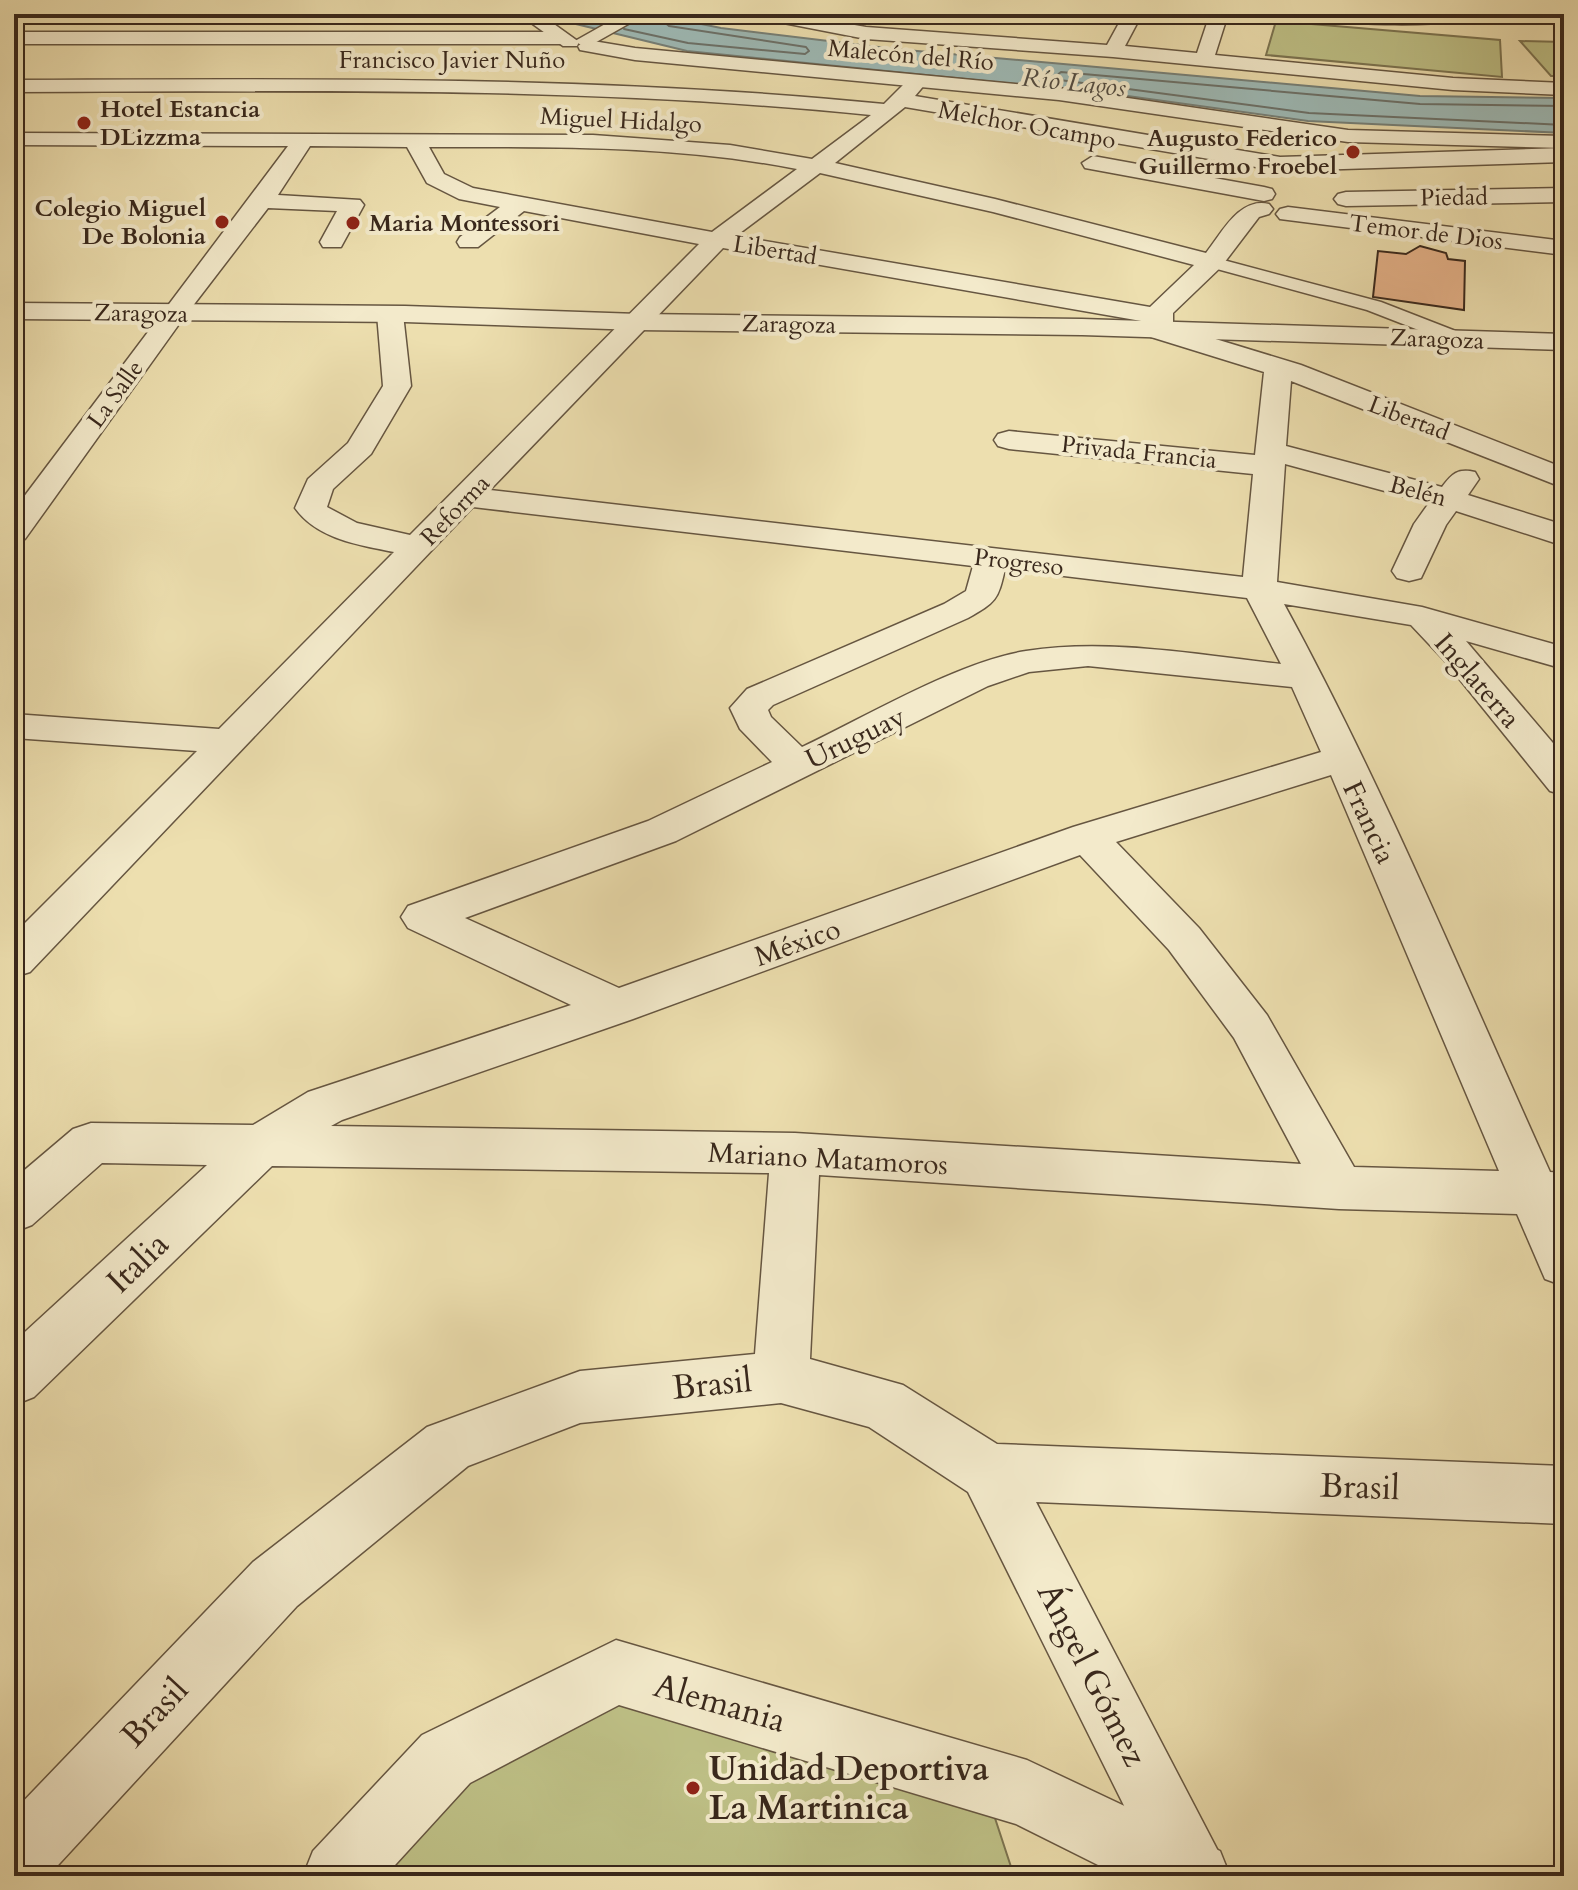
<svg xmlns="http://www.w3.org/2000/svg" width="1578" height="1890" font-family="Cardo,serif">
	<rect width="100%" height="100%" fill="#eddfaf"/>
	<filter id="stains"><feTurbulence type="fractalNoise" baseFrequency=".0025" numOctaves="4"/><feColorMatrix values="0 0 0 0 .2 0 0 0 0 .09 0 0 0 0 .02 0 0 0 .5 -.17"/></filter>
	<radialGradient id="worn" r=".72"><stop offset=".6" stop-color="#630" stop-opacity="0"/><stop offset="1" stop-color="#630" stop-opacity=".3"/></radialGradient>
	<path fill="#bec086" stroke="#7c7451" stroke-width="2" d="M 1276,21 L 1500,40 L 1502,77 L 1266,55 Z
		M 1520,41 L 1564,42 L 1564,76 L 1551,76 Z
		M 614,1695 L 991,1806 L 1014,1876 L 372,1876 L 472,1771 Z"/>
	<path fill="#9ebab6" stroke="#768078" stroke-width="2" d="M 557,14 L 652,14 L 721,28 L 895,49 L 1420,96 L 1564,98 L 1564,133 L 1308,121 L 1106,93 L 687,51 L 576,24 Z"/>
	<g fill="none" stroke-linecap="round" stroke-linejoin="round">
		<path stroke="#6c7169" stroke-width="2" d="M 624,29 L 688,43 L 805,54 L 809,51 L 806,47 L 669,26 L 663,21 L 662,14
			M 1564,106 L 1420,104 L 1061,72 L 1056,76 L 1060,80 L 1309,113 L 1564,125"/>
	</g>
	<path fill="#e5b289" stroke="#39281c" stroke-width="2" d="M 1420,246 L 1446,253 L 1448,259 L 1465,261 L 1464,310 L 1373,297 L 1378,251 L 1406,254 Z"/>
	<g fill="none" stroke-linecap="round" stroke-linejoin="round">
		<defs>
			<path id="pedestrian" d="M 1212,257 L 1381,302 L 1471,337 L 1474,341 L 1471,345 L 1457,345 L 1367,310 L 1206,266 L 1203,262 Z"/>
			<path id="minor" d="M 623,14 L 646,14 L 591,45 L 584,47 L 575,41 Z
				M 754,14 L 792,14 L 866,27 L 1107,45 L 1124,14 L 1142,14 L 1125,46 L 1197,53 L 1210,14 L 1228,14 L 1215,55 L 1453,78 L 1564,83 L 1564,95 L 1453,90 L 1113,57 L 866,39 L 763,19 Z
				M 1275,14 L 1477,14 C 1458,32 1316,21 1284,19 Z
				M 14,32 L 562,32 L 571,38 L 562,44 L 14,44 Z
				M 916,77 L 926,83 L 915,96 L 1280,157 L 1564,148 L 1564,162 L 1280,171 L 905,107 L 835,163 L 995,199 L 1206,253 C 1222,233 1239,197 1269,204 L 1273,209 L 1269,214 L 1259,217 L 1221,267 L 1173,313 L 1173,326 L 1301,365 L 1564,468 L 1564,488 L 1291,381 L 1286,446 L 1442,487 C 1452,474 1457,468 1475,472 L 1479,479 L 1468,495 L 1564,525 L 1564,546 L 1456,511 L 1446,525 L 1421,578 L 1409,581 L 1397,578 L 1392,571 L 1414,524 L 1429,503 L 1285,464 L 1277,582 L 1422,607 L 1564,647 L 1564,669 L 1466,641 L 1564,756 L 1564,795 L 1550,791 L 1444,660 L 1411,625 L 1284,604 C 1384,787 1464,982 1550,1172 L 1564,1173 L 1564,1286 L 1545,1279 L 1517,1214 L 1339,1209 L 819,1175 L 810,1359 L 903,1385 L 997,1444 L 1564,1466 L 1564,1524 L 1036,1502 L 1231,1876 L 1159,1876 L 968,1492 L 869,1427 L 781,1403 L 580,1423 L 468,1466 L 297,1606 L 48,1876 L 14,1876 L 14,1811 L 253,1562 L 427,1427 L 580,1371 L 755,1354 L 769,1173 L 272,1166 L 34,1397 L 14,1405 L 14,1342 L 207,1165 L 102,1163 L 32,1225 L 14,1232 L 14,1179 L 73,1129 L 91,1123 L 253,1125 L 308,1092 L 571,1005 L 408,928 L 401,917 L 408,906 L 648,821 L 772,762 L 740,729 L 730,708 L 747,689 L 944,604 L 966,591 L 973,566 L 473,507 L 30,972 L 14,977 L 14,934 L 197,751 L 14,738 L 14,714 L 219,729 L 394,552 C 359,545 317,539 295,508 L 308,479 L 348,443 L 383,386 L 377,314 L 381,308 L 399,308 L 403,314 L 411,386 L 371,454 L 333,489 L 327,507 L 357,523 L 410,535 L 699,244 L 524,211 L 478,247 L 460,247 L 457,242 L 460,237 L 500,207 L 459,199 L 427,183 L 407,147 L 310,146 L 278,195 L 360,200 L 364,205 L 341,247 L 323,247 L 320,242 L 337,211 L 268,208 L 182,320 L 25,539 L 14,542 L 14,510 L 288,146 L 14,145 L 14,133 L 593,135 L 730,145 L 812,159 L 871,115 C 586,86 300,91 14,92 L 14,80 C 305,79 594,75 884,104 L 909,79 ZM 429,147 C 552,147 675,145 797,169 L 712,232 L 473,188 L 444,174 ZM 820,173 L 993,212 L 1194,265 L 1150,307 L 736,236 ZM 723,248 L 1147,322 L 1151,337 L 1264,372 L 1255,455 L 1009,431 L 998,434 L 994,440 L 998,446 L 1009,449 L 1253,474 L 1243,577 L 490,490 ZM 1005,569 L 1247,598 L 1281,664 C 1197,655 1110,638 1026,651 C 957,662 866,717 802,747 L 771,717 L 768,710 L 773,705 L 968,618 C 996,602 998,600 1005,569 ZM 1088,666 L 1292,687 L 1321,752 L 1073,827 L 619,988 L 465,918 L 676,841 L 988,686 L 1029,672 ZM 1331,775 L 1499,1171 L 1354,1167 L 1267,1015 L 1199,928 L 1116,842 ZM 1080,855 L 1169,950 L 1234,1038 L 1301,1164 L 795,1133 L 331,1126 L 342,1120 L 633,1019 Z
				M 1093,156 L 1264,187 L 1272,189 L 1275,194 L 1272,199 L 1264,201 L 1085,168 L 1082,163 Z
				M 1564,188 L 1564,202 L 1346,206 L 1338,204 L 1334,199 L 1338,194 L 1346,192 Z
				M 1288,207 L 1564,241 L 1564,255 L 1280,219 L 1276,214 L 1280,209 Z"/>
			<path id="tertiary" d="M 14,14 L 27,14 L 14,22 Z
				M 519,14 L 540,14 L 579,42 L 577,46 L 563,46 Z
				M 587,40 L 635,48 L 1059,88 L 1348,130 L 1564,136 L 1564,148 L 1348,142 L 1059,100 L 635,60 L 580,50 L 578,46 Z
				M 14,303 L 405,306 L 638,314 L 1082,319 L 1564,334 L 1564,350 L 1082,335 L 638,330 L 405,322 L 14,319 Z
				M 616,1640 L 1027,1760 L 1220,1851 L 1230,1876 L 1120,1876 L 1016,1824 L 619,1705 L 470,1783 L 385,1876 L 303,1876 L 313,1851 L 422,1735 Z"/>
		</defs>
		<use href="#pedestrian" stroke="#665641" stroke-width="3"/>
		<use href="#minor" stroke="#665641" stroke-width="3"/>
		<use href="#tertiary" stroke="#665641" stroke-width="3"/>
		<use href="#pedestrian" fill="#f3eacb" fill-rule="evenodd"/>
		<use href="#minor" fill="#f3eacb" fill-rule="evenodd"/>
		<use href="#tertiary" fill="#f3eacb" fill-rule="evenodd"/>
	</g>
	<g fill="#8f2418" stroke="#f3eacb" stroke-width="3">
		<circle cx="84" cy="123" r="8"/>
		<circle cx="1353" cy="152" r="8"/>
		<circle cx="222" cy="222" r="8"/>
		<circle cx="353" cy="223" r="8"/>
		<circle cx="693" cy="1788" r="8"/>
	</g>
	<g text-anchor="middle" stroke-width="8" stroke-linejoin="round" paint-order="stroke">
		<g font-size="24" fill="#39281c" stroke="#f3eacb">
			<text transform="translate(911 55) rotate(5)" y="8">Malecón del Río</text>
			<text x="452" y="68">Francisco Javier Nuño</text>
			<text transform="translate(621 120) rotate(3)" y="8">Miguel Hidalgo</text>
			<text transform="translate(1027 125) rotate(10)" y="8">Melchor Ocampo</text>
			<text transform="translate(1454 197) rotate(-1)" y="8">Piedad</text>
			<text transform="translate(1426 232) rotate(7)" y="8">Temor de Dios</text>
			<text transform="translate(775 250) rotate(9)" y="8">Libertad</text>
			<text transform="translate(141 313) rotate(1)" y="8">Zaragoza</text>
			<text transform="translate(789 324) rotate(1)" y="8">Zaragoza</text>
			<text transform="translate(1437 339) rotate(2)" y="8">Zaragoza</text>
			<text transform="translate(115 394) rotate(-54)" y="8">La Salle</text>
			<text transform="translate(1409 418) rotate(21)" y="8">Libertad</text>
			<text transform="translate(1139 452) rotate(6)" y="8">Privada Francia</text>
			<text transform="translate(1418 491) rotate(15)" y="8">Belén</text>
			<text transform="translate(455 510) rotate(-46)" y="8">Reforma</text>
			<text transform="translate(1019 562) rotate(7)" y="8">Progreso</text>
		</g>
		<g font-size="24" font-weight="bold" fill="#39281c" stroke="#f3eacb" text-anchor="start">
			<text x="100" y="117">Hotel Estancia<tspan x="100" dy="28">DLizzma</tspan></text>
			<text x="1337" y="146" text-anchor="end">Augusto Federico<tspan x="1337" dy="28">Guillermo Froebel</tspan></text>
			<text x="206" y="216" text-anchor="end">Colegio Miguel<tspan x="206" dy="28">De Bolonia</tspan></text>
			<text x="369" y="231">Maria Montessori</text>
		</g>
		<g font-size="26" font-style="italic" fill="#524c42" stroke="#f3eacb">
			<text transform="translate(1074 82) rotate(6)" y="9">Río Lagos</text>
		</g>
		<g font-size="28" fill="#39281c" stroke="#f3eacb">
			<text transform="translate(1478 680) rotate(49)" y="10">Inglaterra</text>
			<text transform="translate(855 737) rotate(-26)" y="10">Uruguay</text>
			<text transform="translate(1370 822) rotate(65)" y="10">Francia</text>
			<text transform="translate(797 942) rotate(-20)" y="10">México</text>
			<text transform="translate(828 1158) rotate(3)" y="10">Mariano Matamoros</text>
		</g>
		<g font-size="34" fill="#39281c" stroke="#f3eacb">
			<text transform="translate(137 1262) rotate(-44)" y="12">Italia</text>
			<text transform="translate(712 1383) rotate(-6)" y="12">Brasil</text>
			<text transform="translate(1360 1486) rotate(2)" y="12">Brasil</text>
			<text transform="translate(1093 1674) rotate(63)" y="12">Ángel Gómez</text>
			<text transform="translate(720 1702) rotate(16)" y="12">Alemania</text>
			<text transform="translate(154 1712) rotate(-47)" y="12">Brasil</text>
		</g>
		<g font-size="34" font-weight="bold" fill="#39281c" stroke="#f3eacb" text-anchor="start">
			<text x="709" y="1780">Unidad Deportiva<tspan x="709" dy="39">La Martinica</tspan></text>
		</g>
	</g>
	<rect width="1578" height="1890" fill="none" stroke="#eddfaf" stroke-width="48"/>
	<rect x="16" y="16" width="1546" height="1858" fill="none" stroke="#39281c" stroke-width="4"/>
	<rect x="24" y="24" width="1530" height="1842" fill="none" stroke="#39281c" stroke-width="2"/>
	<rect width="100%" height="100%" filter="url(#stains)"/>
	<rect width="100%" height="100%" fill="url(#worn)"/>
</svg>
